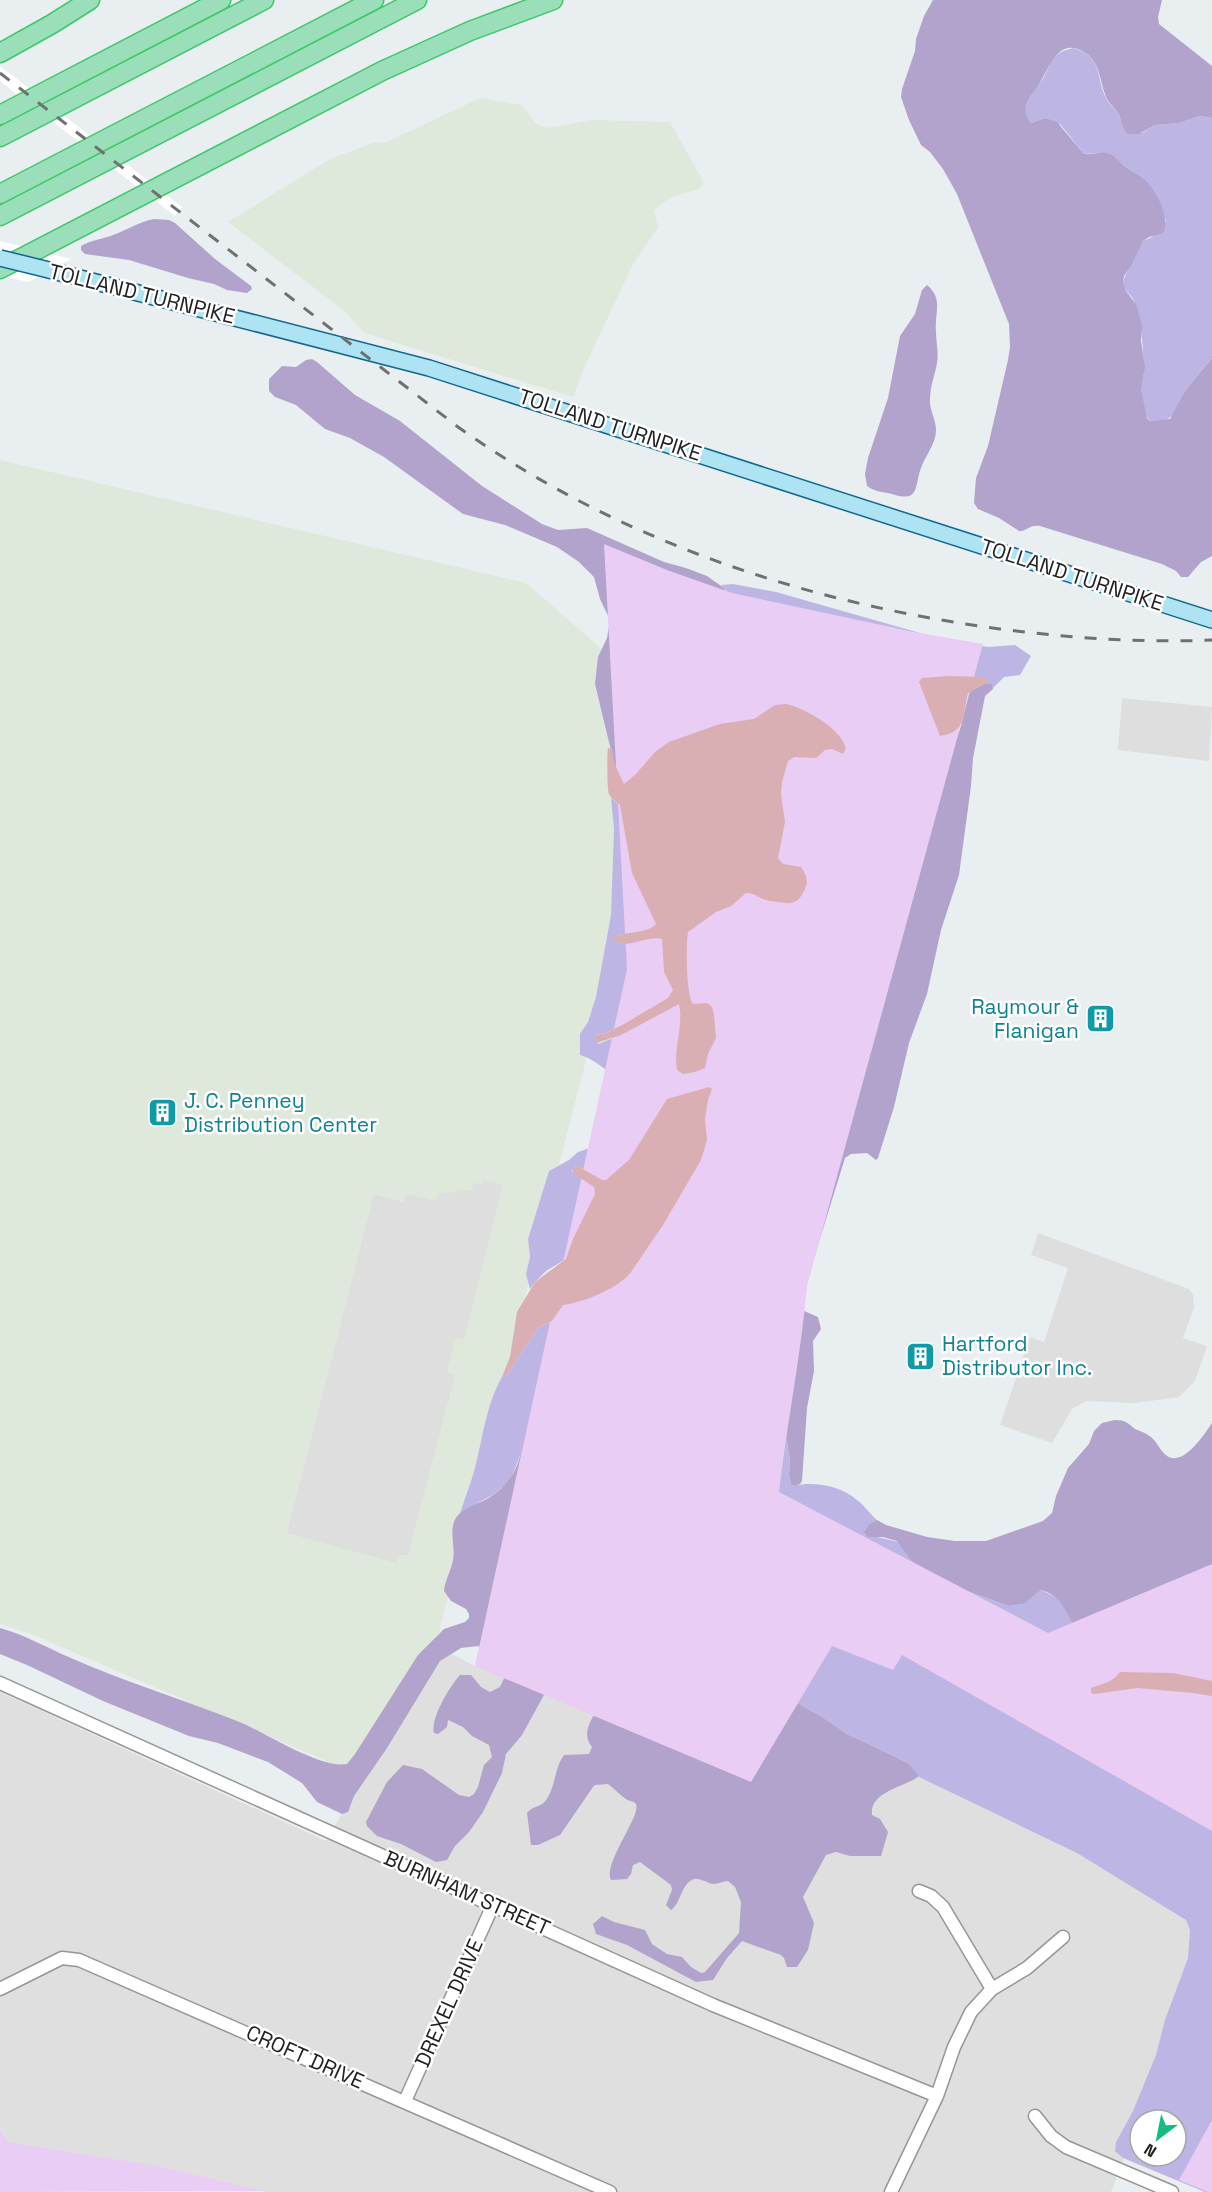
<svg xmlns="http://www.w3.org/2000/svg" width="1212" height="2192" font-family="'Space Grotesk',sans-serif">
	<rect width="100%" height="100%" fill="#e9eef1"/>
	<path fill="#dfdfdf" d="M 438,1647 L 475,1666 L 891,1748 L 1094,1856 L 1203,1932 L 1188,1991 L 1111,2192 L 266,2192 L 8,2142 L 0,2128 L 0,1692 L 326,1841 Z"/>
	<path fill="#dee9dc" d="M 480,98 L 522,105 L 535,123 L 546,128 L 593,120 L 670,122 L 704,183 L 698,190 L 671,197 L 654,210 L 658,228 L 634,262 L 584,368 L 573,397 L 364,333 L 347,313 L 228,222 L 330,159 L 373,143 L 387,142 Z
		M 0,460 L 526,583 L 602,649 L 624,912 L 439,1632 L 345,1769 L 31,1634 L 0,1624 Z"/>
	<path fill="#bdb6e4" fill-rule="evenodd" d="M 1073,48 C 1104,57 1095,76 1106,98 C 1109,104 1114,108 1118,113 C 1121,119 1122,126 1125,131 L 1142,133 L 1155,125 L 1179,123 L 1200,116 L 1212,118 L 1212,358 L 1184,392 L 1172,416 L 1166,420 L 1150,421 C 1144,415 1139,394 1141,386 C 1143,378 1145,371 1144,363 C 1142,342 1142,322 1135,303 C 1133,295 1124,292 1123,283 C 1123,278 1139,248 1143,241 L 1152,237 L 1166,221 L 1156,195 L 1143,178 L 1118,162 L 1097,153 L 1084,154 L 1061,125 L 1045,118 L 1031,123 C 1019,108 1030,97 1039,85 C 1052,67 1047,54 1073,48 Z
		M 733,584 L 776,592 L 941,639 L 988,647 L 1015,645 L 1031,656 L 1020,675 L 1004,677 L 993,688 L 991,684 L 984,684 L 988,680 C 982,674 978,678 970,678 C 954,677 938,675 922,678 L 919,682 L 920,688 L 910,694 L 895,733 L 889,756 L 886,778 L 866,853 L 842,935 L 841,956 L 815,1041 L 813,1057 L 816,1083 L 811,1101 L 808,1136 L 799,1174 L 797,1202 L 786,1234 L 781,1274 L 781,1284 L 786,1312 L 796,1329 L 797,1336 L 786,1436 L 790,1460 L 789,1474 L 791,1485 L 794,1486 C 814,1481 841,1486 857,1500 C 865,1506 870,1514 877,1520 L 864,1530 L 864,1534 L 899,1542 L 913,1563 L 913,1570 L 928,1579 L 953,1586 L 1009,1606 L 1024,1604 L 1041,1590 L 1060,1599 L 1076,1629 L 1092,1639 L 1106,1662 L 1120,1672 L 1115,1678 L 1091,1688 L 1090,1691 L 1093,1694 L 1137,1688 L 1193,1693 L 1212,1696 L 1212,2192 L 1205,2192 L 1123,2158 L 1115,2151 L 1116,2142 L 1133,2111 L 1156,2055 L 1165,2020 L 1188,1958 L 1190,1930 L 1186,1920 L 1077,1853 L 919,1777 L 908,1763 L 845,1733 L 703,1647 L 623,1612 L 609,1602 L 606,1591 L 605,1560 L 607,1522 L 627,1447 L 632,1389 L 638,1370 L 638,1355 L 642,1338 L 632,1329 L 604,1332 L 589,1341 L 575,1357 L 558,1385 L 531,1417 L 521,1453 L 510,1481 L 494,1494 L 460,1513 C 465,1498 471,1483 475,1468 C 483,1437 486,1405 502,1377 L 506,1376 L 538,1328 L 552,1321 L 563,1305 L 577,1303 L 603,1294 L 628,1276 L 648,1249 L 701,1160 L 707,1140 L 705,1121 L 708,1100 L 712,1089 L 710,1087 L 667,1099 L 629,1160 L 606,1180 L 602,1180 L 578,1166 L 574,1167 L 572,1172 L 590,1183 L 595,1189 L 595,1194 L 573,1239 L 566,1259 L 546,1271 L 535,1282 L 530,1289 L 526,1274 L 530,1257 L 528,1239 L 549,1171 L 569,1160 L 578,1152 L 593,1147 L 606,1129 L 614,1114 L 637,1103 L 647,1091 C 641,1087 633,1085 625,1082 C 610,1075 596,1059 580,1055 L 580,1034 L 588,1022 L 596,997 L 611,915 L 614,829 L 611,798 L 620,805 L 632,873 L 656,925 C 645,933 627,931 614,937 L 614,940 C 626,951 647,935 662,939 L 664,972 L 673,990 L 667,999 L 624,1024 L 606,1033 L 595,1035 L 598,1044 L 621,1035 L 679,1004 C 680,1008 681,1014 681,1018 C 682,1033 669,1064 682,1074 C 691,1073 698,1072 706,1067 C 708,1056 714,1048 716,1038 C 718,1026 716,1009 705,1002 L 693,1004 C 686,995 686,945 688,932 L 716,912 L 731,906 L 746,893 C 754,893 757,896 764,899 C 776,905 792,906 802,897 L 802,900 L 813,906 L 816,899 L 818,882 L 827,861 L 828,849 L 837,825 L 843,787 L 857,753 L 856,739 L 860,707 L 865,691 L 857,664 L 833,641 L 825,636 L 808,634 L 806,638 L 809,668 L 795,706 L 776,705 L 754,719 L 720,724 L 727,704 L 726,616 L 728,598 L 726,590 L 721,585 ZM 1140,2120 L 1176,2120 L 1176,2156 L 1140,2156 Z"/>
	<path fill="#b1a3cb" d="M 933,0 L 1162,0 L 1158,17 L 1159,24 L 1212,66 L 1212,118 L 1200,116 L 1179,123 L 1155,125 L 1139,134 L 1128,134 C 1121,128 1122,120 1118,113 C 1114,107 1107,102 1105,94 C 1099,78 1100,60 1082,51 C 1058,38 1049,68 1040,83 C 1032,96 1018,106 1031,123 L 1045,118 L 1057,122 L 1084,154 C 1093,155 1103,150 1112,155 C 1116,157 1119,162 1123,165 C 1130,171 1140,174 1146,181 C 1157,192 1171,219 1163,233 L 1149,237 L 1143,241 L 1131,266 L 1124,276 L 1123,283 L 1126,291 L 1136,304 L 1142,325 L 1141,341 L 1145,367 L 1141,390 L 1147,418 L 1150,421 L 1170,419 L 1184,392 L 1212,358 L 1212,556 L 1201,562 L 1188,577 L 1181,577 L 1176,571 L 1162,564 L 1040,526 C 1029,524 1026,532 1019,531 L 999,518 L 978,509 L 974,503 L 976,478 L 988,446 L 1008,360 L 1010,347 L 1009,324 L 957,194 L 943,169 L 930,152 L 921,145 L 909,120 L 901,97 L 902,89 L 915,51 L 916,39 L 924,16 Z
		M 154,219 L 169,220 L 175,223 L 215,259 L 251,286 L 252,289 L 247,293 L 227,290 L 214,284 L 188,278 L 129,260 L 85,254 L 81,250 L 81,246 C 91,240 103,239 113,235 C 127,230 139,222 154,219 Z
		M 927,285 C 944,299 934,314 936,332 C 936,343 939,352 937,363 C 935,375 930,386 930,399 C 929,410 936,419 936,430 C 936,444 925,456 921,468 C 914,487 920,503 892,494 C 884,492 877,492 870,488 L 867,486 L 865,474 L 868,458 L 888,398 L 900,336 L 915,314 L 922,290 Z
		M 306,360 L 312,359 L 317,362 L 355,395 L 400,421 L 482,486 L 542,524 L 558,530 L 587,528 L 664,562 L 686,568 L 707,576 L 724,588 L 727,594 L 623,784 L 614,763 L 595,684 L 598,657 L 607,638 L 609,626 L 609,618 L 600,599 L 594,577 L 579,562 L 557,547 L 505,525 L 463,514 L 384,457 L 350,438 L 325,429 L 296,405 L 275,397 L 269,391 L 269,379 L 282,366 L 296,367 Z
		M 984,684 L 992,684 L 993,689 L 985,696 L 973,758 L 971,786 L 959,875 L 941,930 L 927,994 L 909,1043 L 894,1107 L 878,1158 L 876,1160 L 867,1153 L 851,1154 L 845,1158 L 805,1287 L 802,1310 L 818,1317 L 821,1329 L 813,1341 L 814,1371 L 807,1408 L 802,1481 L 800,1484 L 795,1486 L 791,1485 L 789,1474 L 790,1460 L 786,1436 L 795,1209 L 961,726 L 969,692 Z
		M 1115,1420 C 1125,1420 1128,1423 1135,1429 C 1139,1431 1144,1432 1148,1435 C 1156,1439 1159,1450 1167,1456 C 1184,1467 1205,1433 1212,1423 L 1212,1681 L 1074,1626 C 1063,1608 1063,1597 1041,1590 L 1024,1604 L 1009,1606 L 953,1586 L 913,1563 L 897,1541 L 883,1537 L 868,1537 L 863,1532 L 870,1524 L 877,1520 L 886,1525 L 927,1537 L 955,1541 L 986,1541 L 1043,1521 L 1052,1513 L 1056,1496 L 1068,1468 L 1089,1444 L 1094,1431 L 1102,1423 Z
		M 529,1421 L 758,1681 L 823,1718 L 845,1733 L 908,1763 L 919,1776 C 906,1787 869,1791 872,1815 L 880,1819 L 888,1832 L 881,1856 L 850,1856 L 836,1852 L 826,1855 L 803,1897 L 814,1923 L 808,1950 L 797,1967 L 787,1967 L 784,1958 L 781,1955 L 742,1941 L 727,1958 L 713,1980 L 696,1982 L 627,1945 L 596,1934 L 593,1924 L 602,1916 L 614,1922 L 645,1930 L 652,1944 L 667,1954 L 682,1957 L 691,1967 L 701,1973 L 705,1972 L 739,1933 L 741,1902 L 735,1887 L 728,1881 C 723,1881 719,1884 713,1884 C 707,1883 700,1878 694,1879 C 681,1883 681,1904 671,1910 L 666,1905 L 672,1890 L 671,1885 L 640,1862 L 633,1865 L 631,1874 L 627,1879 L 611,1880 C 602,1863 645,1811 635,1803 C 632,1801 629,1801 626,1799 C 620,1795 615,1789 608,1784 L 595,1785 L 593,1787 L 560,1835 L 538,1845 L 531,1845 L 527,1813 C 533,1805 541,1808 546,1800 C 556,1786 554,1769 564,1755 L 589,1754 L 592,1747 C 583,1736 588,1725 595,1713 L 545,1693 L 522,1735 L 506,1754 L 502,1773 L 483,1812 L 469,1832 L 455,1846 L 447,1860 L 436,1862 L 401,1844 L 377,1836 L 367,1826 L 366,1822 L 387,1782 L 403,1765 L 422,1769 L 459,1795 L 469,1797 L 474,1794 L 478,1787 L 484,1765 L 492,1757 L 489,1745 L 472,1736 L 463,1727 L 448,1720 L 447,1727 L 438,1734 L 434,1733 C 430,1719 450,1686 460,1675 L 471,1675 L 481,1687 L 490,1692 L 500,1687 L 506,1674 L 478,1646 L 461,1648 L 440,1661 L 387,1748 L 354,1796 L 348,1812 L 342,1814 L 317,1802 L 302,1783 L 268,1762 L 218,1743 L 189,1736 L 103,1701 L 27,1665 L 0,1654 L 0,1628 C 26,1635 47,1648 71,1658 C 127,1683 186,1700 242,1723 C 267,1734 321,1769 347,1764 L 355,1754 L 418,1655 L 444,1629 L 465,1622 L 469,1618 L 469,1614 L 466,1609 L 451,1601 L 444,1591 C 445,1580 451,1571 453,1560 C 456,1546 447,1528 458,1515 C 465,1507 481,1503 490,1497 C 522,1476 519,1454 529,1421 Z"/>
	<path fill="#e9cdf4" d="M 604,544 L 667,570 L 732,593 L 914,632 L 983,644 L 807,1286 C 801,1355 787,1423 779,1492 L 1048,1633 L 1212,1564 L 1212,1831 L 902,1655 L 893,1670 L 832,1646 L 751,1782 L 475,1666 L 627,969 Z
		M 1212,2120 L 1212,2192 L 1208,2192 L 1179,2180 Z
		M 0,2129 L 8,2142 L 157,2166 L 263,2191 L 0,2192 Z"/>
	<path fill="#dedede" d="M 1122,698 L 1212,707 L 1209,761 L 1118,750 Z
		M 484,1180 L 503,1185 L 464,1340 L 457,1338 L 455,1339 L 447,1371 L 455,1375 L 408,1555 L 399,1555 L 396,1563 L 287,1533 L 374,1194 L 404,1202 L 407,1194 L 436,1201 L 439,1192 L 446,1194 L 462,1189 L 471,1191 L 474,1183 L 482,1184 Z
		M 1038,1233 L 1189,1289 L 1193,1295 L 1194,1308 L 1183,1338 L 1207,1346 L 1195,1381 L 1179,1397 L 1135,1403 L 1086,1401 L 1072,1409 L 1052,1443 L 1000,1425 L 1030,1337 L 1044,1342 L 1068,1268 L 1031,1255 Z"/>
	<path fill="#d9afb4" d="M 948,676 L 986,677 L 988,680 L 987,683 L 968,693 C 962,714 968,732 940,736 L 919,682 L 922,678 Z
		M 786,704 C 805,708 842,729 846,749 L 843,754 L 832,749 L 825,750 L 816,758 L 794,757 L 788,761 L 782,782 L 781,795 L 785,822 L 778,858 L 783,864 L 801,867 C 806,875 809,880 805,889 C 799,903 792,905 778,902 C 773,901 768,901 763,899 C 756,896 754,893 746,893 L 731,906 L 716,912 L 688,932 C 686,945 686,995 693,1004 L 707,1003 L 712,1007 L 714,1015 L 716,1038 L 708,1054 L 705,1068 L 695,1072 L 683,1074 L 677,1070 C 673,1048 684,1026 679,1004 L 621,1035 L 597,1043 L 595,1035 L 606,1033 L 624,1024 L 668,998 L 673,990 L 664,972 L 662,939 C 647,935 625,951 614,940 L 614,937 C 626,931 646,934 656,924 L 632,873 L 620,805 C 616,801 611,799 609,794 C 607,791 607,754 608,748 L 612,749 L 614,763 L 624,784 L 636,774 L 655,752 L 669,742 L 720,724 L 754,719 L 775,705 Z
		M 709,1087 L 712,1089 L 708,1100 L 705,1119 L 707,1140 L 701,1160 L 663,1225 L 631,1272 C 618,1289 584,1302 563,1305 L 552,1321 L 538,1328 L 506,1376 L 502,1377 L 510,1357 L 517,1312 L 535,1282 L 566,1259 L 573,1239 L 595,1194 L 594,1187 L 573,1173 L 573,1167 L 578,1166 L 602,1180 L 606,1180 L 629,1160 L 667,1099 Z
		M 1120,1672 L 1173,1673 L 1212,1681 L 1212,1696 L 1193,1693 L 1137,1688 L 1095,1694 L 1091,1693 L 1091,1688 C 1102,1684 1113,1682 1120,1672 Z"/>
	<path fill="#fff" d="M 0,66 L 182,207 L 175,216 L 0,81 Z
		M 0,241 L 71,259 L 28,282 L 0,275 Z"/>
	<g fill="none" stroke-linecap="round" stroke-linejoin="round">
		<defs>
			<path id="minor" d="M 0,1683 L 713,2005 L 937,2096
				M 919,1891 L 931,1896 L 943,1907 L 992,1989
				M 0,1989 L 62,1958 L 79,1960 L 610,2192
				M 405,2101 L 493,1905
				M 1035,2116 L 1051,2136 L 1066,2147 L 1172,2192
				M 891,2192 L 937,2096 L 954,2047 L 971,2012 L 992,1989 L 1027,1968 L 1063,1937"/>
			<path id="major" d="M 49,270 L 429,368 L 1212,620"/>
			<path id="highway" d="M 0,53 L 52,24 L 90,0
				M 0,115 L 221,0
				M 0,137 L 264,0
				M 0,194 L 374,0
				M 0,216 L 417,0
				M 0,269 L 382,71 L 470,31 L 553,0"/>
		</defs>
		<use href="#minor" stroke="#969696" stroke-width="15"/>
		<use href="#major" stroke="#11678e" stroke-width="18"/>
		<use href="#highway" stroke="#3dc867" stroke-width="21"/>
		<use href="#minor" stroke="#fff" stroke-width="12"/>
		<use href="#major" stroke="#ade3f2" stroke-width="15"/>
		<use href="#highway" stroke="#9bdeba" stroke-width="18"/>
		<path stroke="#707070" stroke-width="3" stroke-dasharray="12 12" stroke-linecap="butt" d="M 0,73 L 458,427 C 619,541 805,603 1000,629 C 1070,638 1141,643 1212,640"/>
		<defs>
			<path id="major-bridge" d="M 0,258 L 49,270"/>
		</defs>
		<use href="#major-bridge" stroke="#11678e" stroke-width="18" stroke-linecap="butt"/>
		<use href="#major-bridge" stroke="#ade3f2" stroke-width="15"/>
	</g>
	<defs>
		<symbol id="building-square" viewBox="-11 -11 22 22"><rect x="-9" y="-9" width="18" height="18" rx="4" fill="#0f9aa8" stroke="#fff"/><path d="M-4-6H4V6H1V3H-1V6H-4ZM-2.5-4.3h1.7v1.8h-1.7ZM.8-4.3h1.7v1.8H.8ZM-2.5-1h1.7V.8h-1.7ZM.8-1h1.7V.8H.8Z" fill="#fff"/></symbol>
	</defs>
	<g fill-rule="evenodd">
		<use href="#building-square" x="1084" y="1002" width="33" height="33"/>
		<use href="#building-square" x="146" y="1096" width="33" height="33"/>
		<use href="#building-square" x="904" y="1340" width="33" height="33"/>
	</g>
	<g text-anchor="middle" stroke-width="5" stroke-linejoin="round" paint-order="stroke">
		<g font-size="21" fill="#222" stroke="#fff">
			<text transform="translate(142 294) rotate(14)" y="7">TOLLAND TURNPIKE</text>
			<text transform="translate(610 425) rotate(18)" y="7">TOLLAND TURNPIKE</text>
			<text transform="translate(1072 575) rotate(18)" y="7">TOLLAND TURNPIKE</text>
			<text transform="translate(467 1893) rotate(24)" y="7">BURNHAM STREET</text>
			<text transform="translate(449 2003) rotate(-66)" y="7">DREXEL DRIVE</text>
			<text transform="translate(305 2057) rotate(24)" y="7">CROFT DRIVE</text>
		</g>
		<g font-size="21" fill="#0d838f" stroke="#fff" text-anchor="start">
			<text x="1079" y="1014" text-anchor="end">Raymour &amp;<tspan x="1079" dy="24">Flanigan</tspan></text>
			<text x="184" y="1108">J. C. Penney<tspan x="184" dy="24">Distribution Center</tspan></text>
			<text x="942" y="1351">Hartford<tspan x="942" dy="24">Distributor Inc.</tspan></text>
		</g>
	</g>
	<g transform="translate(1158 2138) rotate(212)"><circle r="28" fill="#ffffff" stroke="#a7a7a7" stroke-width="1.5"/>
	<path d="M0-4.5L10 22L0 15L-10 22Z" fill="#17bc81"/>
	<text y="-9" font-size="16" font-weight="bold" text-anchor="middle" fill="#222222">N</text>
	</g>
</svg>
